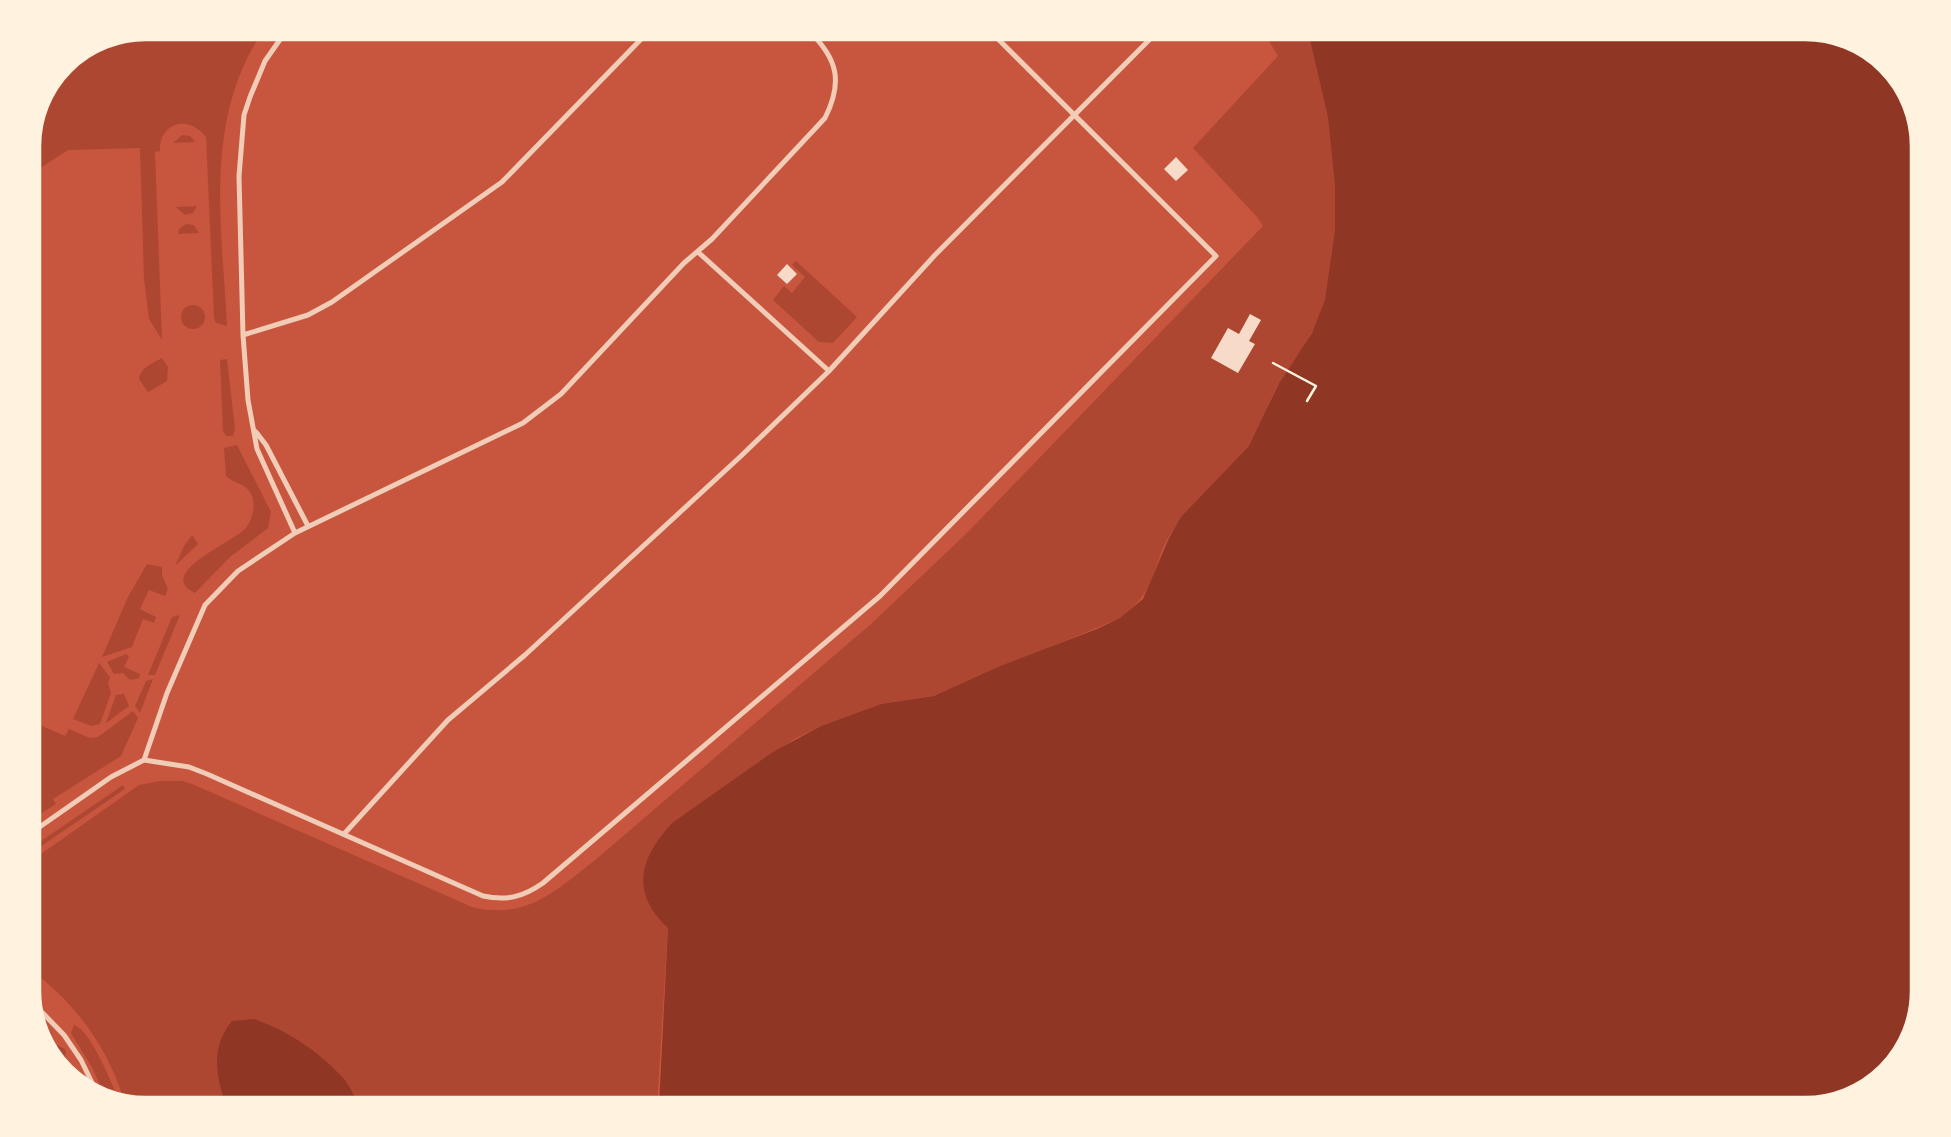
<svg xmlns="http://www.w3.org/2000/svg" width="1951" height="1137" font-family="'Noto Sans',sans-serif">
	<rect width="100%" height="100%" fill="#c8553d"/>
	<path fill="#ae4732" d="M 146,31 L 263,31 C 203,120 222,225 227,326 L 216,323 L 214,318 L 206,137 C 189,114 159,122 160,151 L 155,152 L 162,340 L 149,319 L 144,279 L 140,148 L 68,150 L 31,174 C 31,113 43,70 101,41 C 113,34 132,34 146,31 Z
		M 1263,31 L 1308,31 C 1334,111 1351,235 1320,315 C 1310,341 1291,362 1277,386 C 1267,406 1261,429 1248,448 C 1227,476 1197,497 1176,526 C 1150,559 1162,588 1120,618 L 934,696 L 881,704 L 821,726 L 796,738 L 672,823 C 640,857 632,893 668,927 L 657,1106 L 146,1106 L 124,1100 C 107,1046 76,1004 31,970 L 31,861 L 139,785 L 160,781 L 182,781 L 192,784 L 472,907 C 526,920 554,892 594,861 L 871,624 L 966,534 L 1263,226 L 1257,217 L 1193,148 L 1278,56 Z
		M 182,135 L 190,136 L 195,142 L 173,143 Z
		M 197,206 L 193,213 L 185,215 L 176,207 Z
		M 186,224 L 194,225 L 199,233 L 178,234 L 179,229 Z
		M 796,261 L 857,317 L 833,343 L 819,342 L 773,300 L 784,286 L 792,293 L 805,277 L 792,265 Z
		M181 317a12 12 0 1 1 24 0a12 12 0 1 1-24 0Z
		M 162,358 L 168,367 L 167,381 L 148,392 L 139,379 C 140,368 153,363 162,358 Z
		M 227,359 L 235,429 L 233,436 L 226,436 L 223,431 L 220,360 Z
		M 237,445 L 271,512 L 268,528 L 230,557 L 195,593 C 154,574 233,542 245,529 C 252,521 256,506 252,496 C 247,483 234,484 226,476 L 224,448 Z
		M 192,535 L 198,544 L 175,566 L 184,546 Z
		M 147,564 L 162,567 L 162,575 L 168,589 L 165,596 L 149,590 L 140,609 L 156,617 L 154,623 L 143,619 L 132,647 L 102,657 L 128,597 Z
		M 180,615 L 155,675 L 148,675 L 172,617 Z
		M 126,654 L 129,656 L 124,667 L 140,674 L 139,678 L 130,680 L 123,673 L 114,674 L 107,662 Z
		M 99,663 L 110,677 L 108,683 L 111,693 L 100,724 L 91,726 L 73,719 Z
		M 153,679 L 140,713 L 135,706 L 146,681 Z
		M 124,694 L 129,706 L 106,723 L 116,695 Z
		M 133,711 L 138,718 L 121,756 L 53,799 L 56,804 L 31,820 L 31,721 L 65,736 L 69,729 L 90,738 L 98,737 Z
		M 123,785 L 125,789 L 122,791 L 31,853 L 31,848 Z
		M 1920,985 L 1904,1049 L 1896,1057 L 1913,1011 Z
		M 37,1018 L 52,1033 L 49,1041 L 42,1035 Z
		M 74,1025 C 89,1028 112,1083 118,1098 L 104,1095 L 93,1069 L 71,1033 Z
		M 57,1045 L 65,1049 L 66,1053 L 63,1060 L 61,1060 L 53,1048 Z"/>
	<path fill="#8f3625" d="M 1308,31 L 1805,31 L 1863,47 L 1904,88 L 1920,139 L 1920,985 L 1913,1011 L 1896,1057 L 1863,1090 L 1806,1106 L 659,1106 L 668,928 C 630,892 639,859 672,823 L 773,752 L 821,726 L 881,704 L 934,696 L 998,667 L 1097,629 L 1120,618 L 1143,599 L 1169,538 L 1181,517 L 1249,446 L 1279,383 L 1312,333 L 1325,300 L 1335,231 L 1335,185 L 1328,117 Z
		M 254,1019 C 287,1030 321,1053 344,1079 C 351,1087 354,1098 360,1106 L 226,1106 C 216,1075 210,1048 232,1021 Z"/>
	<path fill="#f7dbc8" d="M 1176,157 L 1188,170 L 1176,181 L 1164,169 Z
		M 787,264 L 797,274 L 787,284 L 777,275 Z
		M 1250,314 L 1261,320 L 1249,341 L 1255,344 L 1238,373 L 1211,358 L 1228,328 L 1239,334 Z"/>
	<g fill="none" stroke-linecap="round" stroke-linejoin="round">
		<path stroke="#fff3e0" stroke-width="2.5" d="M 1273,363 L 1316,386 L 1307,401"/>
		<path stroke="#f1ccb7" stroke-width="5" d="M 286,31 L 265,61 L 250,97 L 244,115 L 239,176 L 243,335 L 248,400 L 257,449 L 295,533
			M 698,252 L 829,371
			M 243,335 L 308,315 L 332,302 L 502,182 L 649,31
			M 256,432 L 266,445 L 308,526
			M 144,760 L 167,693 L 205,605 L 238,571 L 295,533 L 523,423 L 561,394 L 684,263 L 712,239 L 825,118 C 843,82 838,59 809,31
			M 31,833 L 111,777 L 144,760 L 189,767 L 207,774 L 483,896 C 507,901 523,897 543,883 L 880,596 L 1216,256 L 990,31
			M 344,834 L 448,720 L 525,655 L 741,456 L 829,371 L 935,255 L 1158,31
			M 33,1003 L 64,1035 L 81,1060 L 97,1093"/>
	</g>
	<path d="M0 0H1951V1137H0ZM146 40H1805A106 106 0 0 1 1911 146V991A106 106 0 0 1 1805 1097H146A106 106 0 0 1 40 991V146A106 106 0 0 1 146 40Z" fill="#fff3e0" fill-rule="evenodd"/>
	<path fill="none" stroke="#fff3e0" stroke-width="2.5" d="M146 40H1805A106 106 0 0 1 1911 146V991A106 106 0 0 1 1805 1097H146A106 106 0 0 1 40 991V146A106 106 0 0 1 146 40Z"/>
</svg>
